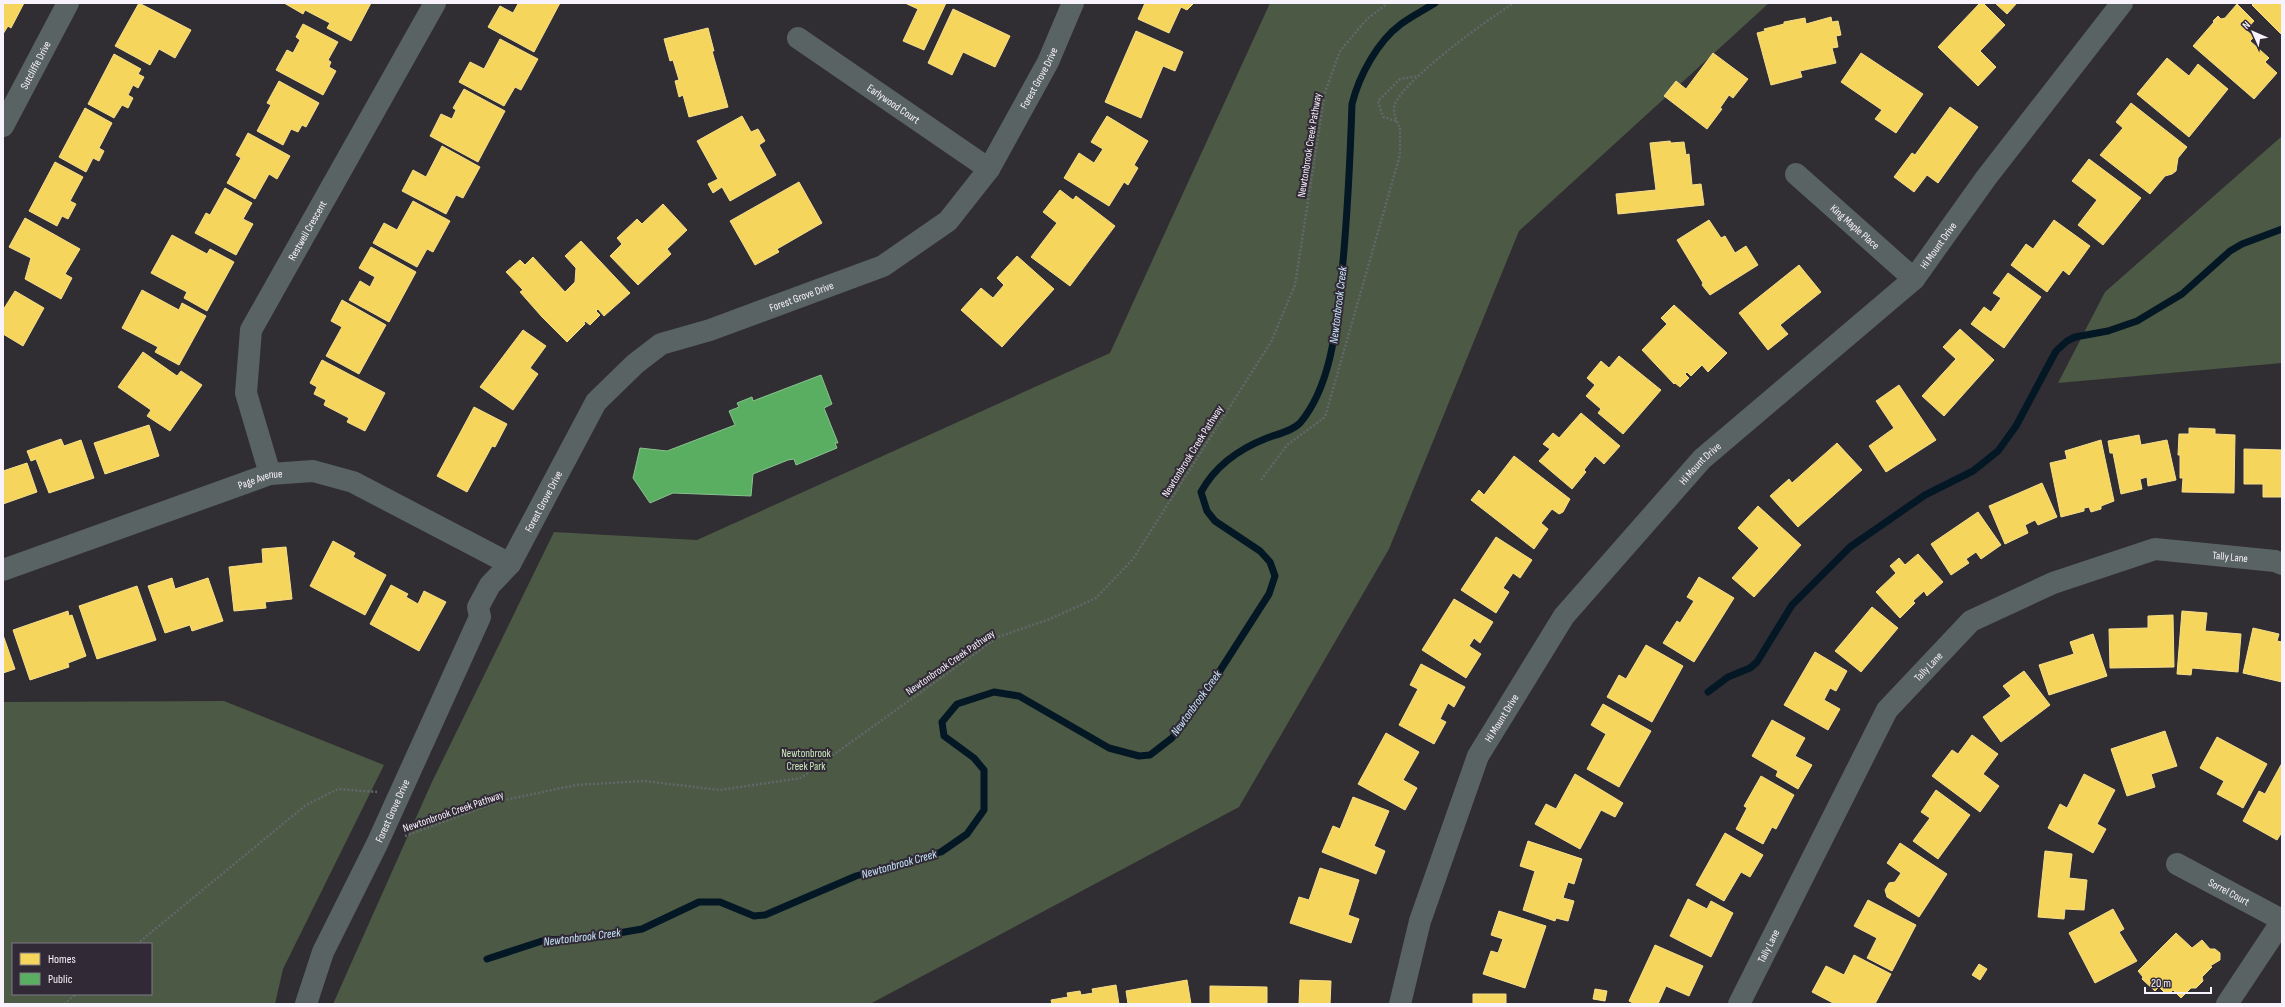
<svg xmlns="http://www.w3.org/2000/svg" width="2285" height="1007" font-family="'Sofia Sans Condensed',sans-serif">
	<rect width="100%" height="100%" fill="#302d33"/>
	<path fill="#4b5945" fill-rule="evenodd" d="M 1270,3 L 1769,3 L 1519,231 L 1389,549 L 1239,807 L 870,1004 L 333,1004 L 431,784 L 554,532 L 697,540 L 1110,353 Z
		M 2282,136 L 2282,363 L 2058,383 L 2105,292 Z
		M 224,701 L 384,765 L 283,969 L 275,1004 L 3,1004 L 3,702 ZM 13,944 L 151,944 L 151,994 L 13,994 Z"/>
	<path fill="#f6d55c" stroke="#f6de8c" d="M 3,3 L 24,3 L 11,28 L 8,26 L 3,34 Z
		M 139,3 L 191,30 L 175,58 L 159,49 L 150,65 L 115,46 Z
		M 284,3 L 371,3 L 351,41 L 327,28 L 330,23 L 305,10 L 303,14 Z
		M 516,3 L 560,3 L 534,52 L 488,27 L 500,6 L 513,13 L 518,4 Z
		M 905,3 L 946,3 L 924,50 L 903,41 L 918,9 Z
		M 1145,3 L 1194,3 L 1187,10 L 1181,7 L 1169,33 L 1138,19 Z
		M 1980,3 L 1983,3 L 2005,25 L 1980,51 L 1996,67 L 1978,86 L 1938,47 Z
		M 1995,3 L 2017,3 L 2007,14 Z
		M 2254,3 L 2282,3 L 2282,35 L 2252,5 Z
		M 2237,4 L 2254,21 L 2246,30 L 2254,37 L 2250,41 L 2269,58 L 2265,62 L 2277,73 L 2254,99 L 2193,46 L 2214,22 L 2217,24 L 2213,21 L 2218,16 L 2221,19 L 2225,18 Z
		M 953,9 L 1010,36 L 995,67 L 963,52 L 952,75 L 928,63 Z
		M 1831,17 L 1832,22 L 1838,21 L 1841,35 L 1836,36 L 1838,47 L 1832,48 L 1836,63 L 1800,71 L 1802,77 L 1771,85 L 1757,33 L 1765,31 L 1764,29 L 1784,24 L 1784,22 L 1805,18 L 1806,24 Z
		M 303,24 L 338,42 L 328,60 L 331,62 L 329,67 L 336,71 L 323,95 L 276,70 L 287,50 L 293,53 L 300,40 L 296,37 Z
		M 708,28 L 714,51 L 712,51 L 728,107 L 689,117 L 683,95 L 679,97 L 675,81 L 679,80 L 673,60 L 670,61 L 664,39 Z
		M 1136,31 L 1183,52 L 1175,71 L 1163,66 L 1141,118 L 1105,102 Z
		M 500,39 L 538,59 L 521,90 L 515,87 L 504,106 L 459,82 L 470,62 L 484,69 Z
		M 1713,53 L 1748,79 L 1733,98 L 1729,95 L 1720,108 L 1722,109 L 1707,129 L 1664,96 L 1676,81 L 1686,89 Z
		M 1861,53 L 1923,94 L 1896,133 L 1875,119 L 1882,110 L 1841,82 Z
		M 114,54 L 141,69 L 138,74 L 144,77 L 138,88 L 133,85 L 128,95 L 133,98 L 128,108 L 122,105 L 114,118 L 88,104 Z
		M 2167,58 L 2189,76 L 2198,64 L 2228,89 L 2189,137 L 2137,94 Z
		M 279,81 L 319,103 L 306,127 L 302,125 L 298,132 L 291,129 L 283,145 L 257,131 L 271,105 L 267,103 Z
		M 464,89 L 505,111 L 478,162 L 430,136 L 441,114 L 452,119 L 456,110 L 453,108 Z
		M 2131,103 L 2187,147 L 2178,158 L 2176,171 L 2172,174 L 2165,176 L 2150,194 L 2100,155 L 2123,128 L 2116,122 Z
		M 1950,107 L 1978,127 L 1938,183 L 1927,175 L 1914,192 L 1894,177 L 1912,153 L 1915,155 Z
		M 85,108 L 112,123 L 99,148 L 104,151 L 99,161 L 93,158 L 86,172 L 59,157 Z
		M 742,116 L 751,132 L 758,129 L 765,141 L 759,145 L 776,175 L 730,201 L 722,187 L 713,193 L 708,184 L 718,179 L 697,141 Z
		M 1107,116 L 1148,141 L 1134,165 L 1138,168 L 1128,185 L 1124,182 L 1109,206 L 1064,178 L 1079,153 L 1094,163 L 1103,149 L 1091,142 Z
		M 248,133 L 290,156 L 277,179 L 269,174 L 255,199 L 227,183 L 241,158 L 236,155 Z
		M 1670,141 L 1671,143 L 1684,142 L 1686,155 L 1689,154 L 1692,185 L 1701,184 L 1704,205 L 1618,214 L 1616,194 L 1656,190 L 1650,143 Z
		M 442,146 L 480,167 L 463,198 L 456,195 L 446,214 L 402,191 L 413,170 L 426,177 Z
		M 2089,159 L 2141,198 L 2103,245 L 2078,225 L 2097,200 L 2072,181 Z
		M 55,162 L 83,177 L 70,201 L 76,204 L 68,219 L 62,216 L 57,226 L 29,211 Z
		M 799,182 L 822,223 L 777,249 L 779,252 L 755,265 L 730,221 Z
		M 225,188 L 252,203 L 243,219 L 253,224 L 236,255 L 195,233 L 206,213 L 210,215 Z
		M 1060,190 L 1073,200 L 1076,196 L 1115,226 L 1070,286 L 1031,257 L 1057,223 L 1043,212 Z
		M 413,201 L 450,221 L 433,252 L 427,249 L 417,267 L 373,243 L 384,223 L 397,230 Z
		M 663,204 L 687,230 L 667,249 L 671,254 L 638,285 L 610,256 L 622,244 L 617,238 L 637,219 L 642,224 Z
		M 25,218 L 80,249 L 65,274 L 72,278 L 61,299 L 25,279 L 31,258 L 9,247 Z
		M 1709,220 L 1721,238 L 1725,236 L 1735,253 L 1746,246 L 1758,265 L 1710,295 L 1702,285 L 1703,283 L 1677,240 Z
		M 2054,220 L 2090,246 L 2069,275 L 2063,270 L 2047,292 L 2011,265 L 2026,244 L 2033,249 Z
		M 172,235 L 207,254 L 210,249 L 234,262 L 207,311 L 184,298 L 187,292 L 151,273 Z
		M 581,241 L 630,293 L 604,316 L 598,309 L 596,311 L 600,315 L 590,325 L 585,321 L 584,322 L 585,324 L 567,342 L 542,317 L 520,292 L 523,290 L 506,272 L 520,260 L 525,265 L 533,257 L 565,292 L 575,282 L 576,268 L 565,256 Z
		M 371,247 L 416,272 L 389,322 L 349,300 L 360,281 L 370,287 L 375,277 L 359,268 Z
		M 1017,256 L 1054,289 L 1002,347 L 961,310 L 981,288 L 993,298 L 1004,285 L 997,278 Z
		M 1799,265 L 1821,292 L 1780,325 L 1788,334 L 1768,350 L 1739,313 Z
		M 2008,273 L 2041,297 L 2004,348 L 1971,324 L 1984,307 L 1991,312 L 2001,298 L 1993,293 Z
		M 142,290 L 179,310 L 182,303 L 206,316 L 179,365 L 155,352 L 158,347 L 122,328 Z
		M 15,291 L 44,308 L 23,346 L 3,334 L 3,310 Z
		M 342,300 L 386,325 L 359,374 L 326,356 L 342,327 L 331,321 Z
		M 1674,305 L 1727,353 L 1708,372 L 1702,365 L 1691,376 L 1687,372 L 1685,374 L 1689,378 L 1680,387 L 1675,383 L 1674,384 L 1642,350 L 1667,324 L 1661,318 Z
		M 1960,329 L 1994,360 L 1944,416 L 1922,396 L 1956,359 L 1943,347 Z
		M 523,330 L 546,346 L 530,368 L 538,374 L 513,410 L 480,387 Z
		M 143,352 L 177,376 L 181,371 L 202,385 L 170,431 L 147,416 L 151,410 L 118,387 Z
		M 1619,356 L 1661,390 L 1623,434 L 1598,413 L 1601,409 L 1586,396 L 1595,385 L 1587,378 L 1601,361 L 1609,368 Z
		M 322,360 L 385,393 L 365,431 L 347,422 L 349,418 L 324,405 L 326,400 L 314,394 L 317,387 L 310,383 Z
		M 1899,385 L 1936,440 L 1886,472 L 1869,446 L 1894,428 L 1876,401 Z
		M 474,407 L 507,424 L 495,447 L 492,446 L 467,492 L 437,476 Z
		M 1581,413 L 1620,446 L 1604,464 L 1595,456 L 1584,470 L 1586,472 L 1572,489 L 1539,461 L 1550,449 L 1543,444 L 1553,433 L 1559,438 Z
		M 149,425 L 159,456 L 105,474 L 94,443 Z
		M 2189,428 L 2215,429 L 2215,434 L 2235,435 L 2234,493 L 2182,492 L 2183,478 L 2180,478 L 2180,455 L 2178,455 L 2179,434 L 2189,434 Z
		M 2139,435 L 2141,445 L 2167,440 L 2176,480 L 2148,486 L 2147,477 L 2140,479 L 2142,489 L 2121,494 L 2113,453 L 2110,453 L 2108,441 Z
		M 61,439 L 64,446 L 81,440 L 94,478 L 49,493 L 36,459 L 31,461 L 27,451 Z
		M 2101,440 L 2114,501 L 2101,506 L 2101,509 L 2091,512 L 2089,507 L 2084,508 L 2084,511 L 2061,517 L 2050,463 L 2067,459 L 2065,451 Z
		M 1837,443 L 1862,470 L 1798,527 L 1770,496 L 1789,479 L 1792,483 Z
		M 2244,449 L 2282,450 L 2282,497 L 2263,497 L 2263,484 L 2244,484 Z
		M 1514,456 L 1570,499 L 1563,512 L 1559,514 L 1552,509 L 1541,523 L 1548,529 L 1534,549 L 1471,500 L 1479,490 L 1484,495 Z
		M 27,463 L 37,492 L 3,504 L 3,471 Z
		M 2042,483 L 2057,517 L 2038,525 L 2035,520 L 2025,525 L 2028,533 L 2005,544 L 1989,506 Z
		M 1758,506 L 1801,545 L 1754,597 L 1732,578 L 1759,548 L 1738,528 Z
		M 1978,512 L 2001,545 L 1981,559 L 1976,552 L 1966,559 L 1969,563 L 1951,575 L 1931,544 Z
		M 1496,537 L 1532,560 L 1520,578 L 1513,573 L 1503,588 L 1509,592 L 1496,613 L 1461,590 Z
		M 333,541 L 355,553 L 353,557 L 386,575 L 365,615 L 310,586 Z
		M 286,547 L 292,599 L 265,602 L 266,608 L 234,611 L 229,567 L 263,563 L 262,549 Z
		M 1918,554 L 1943,582 L 1927,596 L 1924,591 L 1913,601 L 1915,603 L 1900,618 L 1876,592 L 1896,573 L 1890,566 L 1899,558 L 1905,565 Z
		M 1699,577 L 1734,598 L 1694,662 L 1663,643 L 1677,621 L 1680,623 L 1694,601 L 1687,597 Z
		M 172,578 L 175,589 L 208,578 L 223,621 L 192,631 L 190,625 L 165,633 L 148,586 Z
		M 391,585 L 408,594 L 406,597 L 418,604 L 424,591 L 446,602 L 419,651 L 370,624 Z
		M 137,586 L 156,640 L 97,659 L 79,606 Z
		M 1454,599 L 1493,622 L 1480,643 L 1474,638 L 1469,646 L 1481,654 L 1466,678 L 1422,650 Z
		M 1872,607 L 1898,628 L 1861,672 L 1835,651 Z
		M 68,611 L 69,616 L 72,615 L 86,656 L 68,663 L 69,667 L 30,680 L 13,630 Z
		M 2182,611 L 2207,613 L 2205,631 L 2241,634 L 2238,672 L 2192,668 L 2191,675 L 2177,674 Z
		M 2173,615 L 2174,667 L 2110,668 L 2109,629 L 2148,628 L 2148,616 Z
		M 2253,628 L 2279,634 L 2277,641 L 2282,642 L 2282,682 L 2243,673 Z
		M 2093,634 L 2107,676 L 2049,695 L 2039,665 L 2074,654 L 2070,642 Z
		M 3,635 L 15,669 L 3,673 Z
		M 1646,645 L 1683,666 L 1652,722 L 1607,697 L 1619,675 L 1626,679 Z
		M 1815,652 L 1847,671 L 1836,691 L 1830,688 L 1824,700 L 1840,709 L 1828,730 L 1784,705 Z
		M 1421,664 L 1465,687 L 1454,707 L 1448,703 L 1440,719 L 1446,722 L 1434,744 L 1399,725 L 1418,689 L 1410,685 Z
		M 2024,671 L 2050,705 L 2001,742 L 1983,717 L 2011,696 L 2003,686 Z
		M 1603,704 L 1651,731 L 1619,787 L 1587,769 L 1606,734 L 1591,725 Z
		M 1772,720 L 1805,738 L 1795,756 L 1812,765 L 1798,789 L 1776,776 L 1778,771 L 1752,756 Z
		M 2165,731 L 2177,766 L 2151,774 L 2155,787 L 2127,796 L 2111,749 Z
		M 1386,733 L 1419,752 L 1403,780 L 1417,788 L 1405,810 L 1358,784 Z
		M 1972,735 L 1998,754 L 1983,774 L 1999,786 L 1980,812 L 1932,776 L 1952,750 L 1958,754 Z
		M 2217,737 L 2267,764 L 2243,808 L 2217,794 L 2224,781 L 2200,768 Z
		M 2282,763 L 2282,832 L 2277,840 L 2243,821 L 2259,791 L 2265,794 Z
		M 1575,774 L 1623,803 L 1615,817 L 1601,810 L 1580,849 L 1535,824 L 1546,804 L 1556,809 Z
		M 2084,774 L 2115,790 L 2097,824 L 2106,829 L 2093,853 L 2048,828 L 2060,804 L 2067,808 Z
		M 1761,776 L 1794,795 L 1776,829 L 1772,827 L 1763,844 L 1736,829 L 1747,808 L 1744,806 Z
		M 1936,790 L 1970,815 L 1938,859 L 1913,841 L 1930,818 L 1921,812 Z
		M 1353,797 L 1389,811 L 1374,846 L 1385,851 L 1376,874 L 1322,852 L 1333,826 L 1340,829 Z
		M 1725,833 L 1763,855 L 1750,877 L 1741,872 L 1724,901 L 1696,885 Z
		M 1528,841 L 1582,859 L 1574,884 L 1568,882 L 1563,898 L 1574,901 L 1568,921 L 1556,918 L 1555,921 L 1523,910 L 1535,871 L 1520,866 Z
		M 1900,843 L 1947,874 L 1919,917 L 1887,897 L 1885,890 L 1889,883 L 1895,882 L 1901,873 L 1887,863 Z
		M 2045,851 L 2072,854 L 2069,878 L 2087,880 L 2084,910 L 2065,909 L 2064,919 L 2038,917 Z
		M 1320,868 L 1359,880 L 1348,915 L 1359,919 L 1351,943 L 1290,923 L 1299,897 L 1309,900 Z
		M 1688,899 L 1707,909 L 1711,901 L 1733,913 L 1711,957 L 1670,936 Z
		M 1868,900 L 1916,925 L 1892,971 L 1867,958 L 1877,938 L 1854,926 Z
		M 2113,909 L 2124,929 L 2119,932 L 2137,961 L 2095,983 L 2069,933 Z
		M 1499,911 L 1546,926 L 1525,988 L 1483,974 L 1491,951 L 1498,953 L 1503,939 L 1491,935 Z
		M 2176,933 L 2192,948 L 2202,940 L 2210,949 L 2215,949 L 2220,953 L 2220,960 L 2210,966 L 2212,967 L 2202,977 L 2203,981 L 2196,988 L 2191,988 L 2181,998 L 2173,990 L 2170,993 L 2165,993 L 2159,987 L 2155,991 L 2142,979 L 2143,977 L 2138,971 Z
		M 1655,945 L 1703,966 L 1689,996 L 1666,986 L 1658,1004 L 1635,1004 L 1629,1001 Z
		M 1854,955 L 1891,974 L 1875,1004 L 1835,1004 L 1812,992 L 1826,966 L 1844,975 Z
		M 1979,964 L 1987,969 L 1980,980 L 1972,975 Z
		M 1187,980 L 1191,1004 L 1128,1004 L 1126,991 Z
		M 1300,980 L 1331,981 L 1330,1004 L 1299,1004 Z
		M 1116,985 L 1119,1004 L 1052,1004 L 1051,1000 L 1068,997 L 1067,993 L 1080,991 L 1081,995 L 1093,993 L 1092,989 Z
		M 1210,986 L 1267,987 L 1267,1004 L 1210,1004 Z
		M 1595,989 L 1607,991 L 1605,1001 L 1593,999 Z
		M 1473,994 L 1506,994 L 1506,1004 L 1473,1004 Z"/>
	<path fill="#5aae61" stroke="#89c28f" d="M 821,375 L 832,404 L 824,408 L 838,443 L 835,443 L 837,448 L 796,465 L 794,459 L 788,460 L 753,474 L 751,496 L 673,493 L 650,503 L 633,478 L 640,448 L 667,451 L 735,425 L 729,411 L 739,407 L 737,403 L 752,397 L 753,401 Z"/>
	<g fill="none" stroke-linecap="round" stroke-linejoin="round">
		<path stroke="#041724" stroke-width="7" d="M 1708,692 L 1728,677 L 1750,668 L 1757,662 L 1792,605 L 1850,547 L 1925,495 L 1973,471 L 1998,451 L 2016,426 L 2056,351 L 2067,341 L 2075,337 L 2108,331 L 2137,321 L 2182,294 L 2230,251 L 2242,244 L 2282,229
			M 487,959 L 545,940 L 590,938 L 642,929 L 699,902 L 720,902 L 754,916 L 765,915 L 856,876 L 941,852 L 967,834 L 984,810 L 984,770 L 974,758 L 944,736 L 942,722 L 957,704 L 994,692 L 1019,696 L 1109,748 L 1139,756 L 1150,755 L 1172,738 L 1207,691 L 1269,594 L 1275,576 L 1270,562 L 1260,551 L 1215,521 L 1207,511 L 1201,492 C 1215,466 1239,449 1267,438 C 1278,434 1292,431 1300,423 C 1331,386 1336,328 1341,283 C 1347,223 1350,164 1352,104 C 1359,76 1377,42 1401,24 C 1412,16 1424,10 1435,3"/>
		<path stroke="#636769" stroke-width="2.5" stroke-dasharray="2 2" stroke-linecap="butt" d="M 1396,121 L 1383,117 L 1378,101 L 1400,79 L 1419,76
			M 1261,480 L 1287,445 L 1325,417 L 1400,155 L 1400,127 C 1396,121 1392,111 1395,104 C 1406,78 1488,19 1514,3
			M 405,836 L 500,801 L 576,785 L 644,781 L 720,790 L 801,778 L 998,637 L 1050,619 L 1096,598 L 1133,559 L 1271,342 L 1295,285 L 1325,92 L 1340,51 L 1367,19 L 1388,3
			M 137,944 L 306,805 L 338,789 L 377,792
			M 64,1004 L 76,994"/>
		<g stroke="#596363" stroke-width="22">
			<path id="s1" d="M 798,38 L 989,169"/>
			<path id="s2" d="M 3,126 L 68,3"/>
			<path id="s3" d="M 1796,174 L 1914,279"/>
			<path id="s4" d="M 270,474 L 246,393 L 251,330 L 435,3"/>
			<path id="s5" d="M 3,570 L 270,474 L 313,471 L 353,482 L 510,564"/>
			<path id="s6" d="M 2177,864 L 2282,920"/>
			<path id="s7" d="M 306,1004 L 323,952 L 377,844 L 480,617 L 478,607 L 490,585 L 510,564 L 596,402 L 635,364 L 661,344 L 710,330 L 883,266 L 948,221 L 989,169 L 1048,62 L 1073,3"/>
			<path id="s8" d="M 1400,1004 L 1420,921 L 1478,756 L 1564,616 L 1702,459 L 1914,279 L 1986,178 L 2122,3"/>
			<path id="s9" d="M 1739,1004 L 1887,710 L 1971,621 L 2053,583 L 2155,549 L 2275,561 L 2282,564"/>
			<path d="M 2227,1004 L 2282,921"/>
		</g>
	</g>
	<g text-anchor="middle" stroke-width="4" stroke-linejoin="round" paint-order="stroke">
		<g font-size="11" fill="#f7f2fb" stroke="#312a36">
			<text dy="4" stroke="none"><textPath href="#s2" startOffset="69">Sutcliffe Drive</textPath></text>
			<text dy="4" stroke="none"><textPath href="#s7" startOffset="1244">Forest Grove Drive</textPath></text>
			<text dy="4" stroke="none"><textPath href="#s1" startOffset="116">Earlywood Court</textPath></text>
			<text transform="translate(1309 145) rotate(-81)" y="4">Newtonbrook Creek Pathway</text>
			<text dy="4" stroke="none"><textPath href="#s3" startOffset="79">King Maple Place</textPath></text>
			<text dy="4" stroke="none"><textPath href="#s4" startOffset="262">Restwell Crescent</textPath></text>
			<text dy="4" stroke="none"><textPath href="#s8" startOffset="953">Hi Mount Drive</textPath></text>
			<text dy="4" stroke="none"><textPath href="#s7" startOffset="908">Forest Grove Drive</textPath></text>
			<text transform="translate(1192 451) rotate(-58)" y="4">Newtonbrook Creek Pathway</text>
			<text dy="4" stroke="none"><textPath href="#s8" startOffset="629">Hi Mount Drive</textPath></text>
			<text dy="4" stroke="none"><textPath href="#s5" startOffset="273">Page Avenue</textPath></text>
			<text dy="4" stroke="none"><textPath href="#s7" startOffset="560">Forest Grove Drive</textPath></text>
			<text dy="4" stroke="none"><textPath href="#s9" startOffset="725">Tally Lane</textPath></text>
			<text transform="translate(950 662) rotate(-35)" y="4">Newtonbrook Creek Pathway</text>
			<text dy="4" stroke="none"><textPath href="#s9" startOffset="389">Tally Lane</textPath></text>
			<text dy="4" stroke="none"><textPath href="#s8" startOffset="305">Hi Mount Drive</textPath></text>
			<text dy="4" stroke="none"><textPath href="#s7" startOffset="212">Forest Grove Drive</textPath></text>
			<text transform="translate(453 811) rotate(-19)" y="4">Newtonbrook Creek Pathway</text>
			<text dy="4" stroke="none"><textPath href="#s6" startOffset="59">Sorrel Court</textPath></text>
			<text dy="4" stroke="none"><textPath href="#s9" startOffset="65">Tally Lane</textPath></text>
		</g>
		<g font-size="11" fill="#cbecbc" stroke="#312a36">
			<text x="806" y="757">Newtonbrook<tspan x="806" dy="13">Creek Park</tspan></text>
		</g>
		<g font-size="12" font-style="italic" fill="#c8e9fc" stroke="#312a36">
			<text transform="translate(1338 305) rotate(-83)" y="4">Newtonbrook Creek</text>
			<text transform="translate(1196 703) rotate(-54)" y="4">Newtonbrook Creek</text>
			<text transform="translate(899 864) rotate(-16)" y="4">Newtonbrook Creek</text>
			<text transform="translate(582 937) rotate(-7)" y="4">Newtonbrook Creek</text>
		</g>
	</g>
	<rect width="2285" height="1007" fill="none" stroke="#f7f2fb" stroke-width="8"/>
	<rect x="12" y="943" width="140" height="52" fill="#312a36" stroke="#807a85"/>
	<rect x="20" y="953" width="20" height="12" fill="#f6d55c" stroke="#807a85"/>
	<text x="48" y="963" font-size="12" fill="#f7f2fb">Homes</text>
	<rect x="20" y="973" width="20" height="12" fill="#5aae61" stroke="#807a85"/>
	<text x="48" y="983" font-size="12" fill="#f7f2fb">Public</text>
	<g transform="translate(2253 32) rotate(315)" stroke="#312a36" stroke-width="3" paint-order="stroke">
	<path d="M0-3L7 15L0 10L-7 15Z" fill="#f7f2fb"/>
	<text y="-6" font-size="11" font-weight="bold" text-anchor="middle" fill="#f7f2fb">N</text>
	</g>
	<path d="M2145 987v6h66v-6" fill="none" stroke="#f7f2fb" stroke-width="2"/>
	<text x="2151" y="987" font-size="12" fill="#f7f2fb" stroke="#312a36" stroke-width="3" paint-order="stroke">20 m</text>
</svg>
